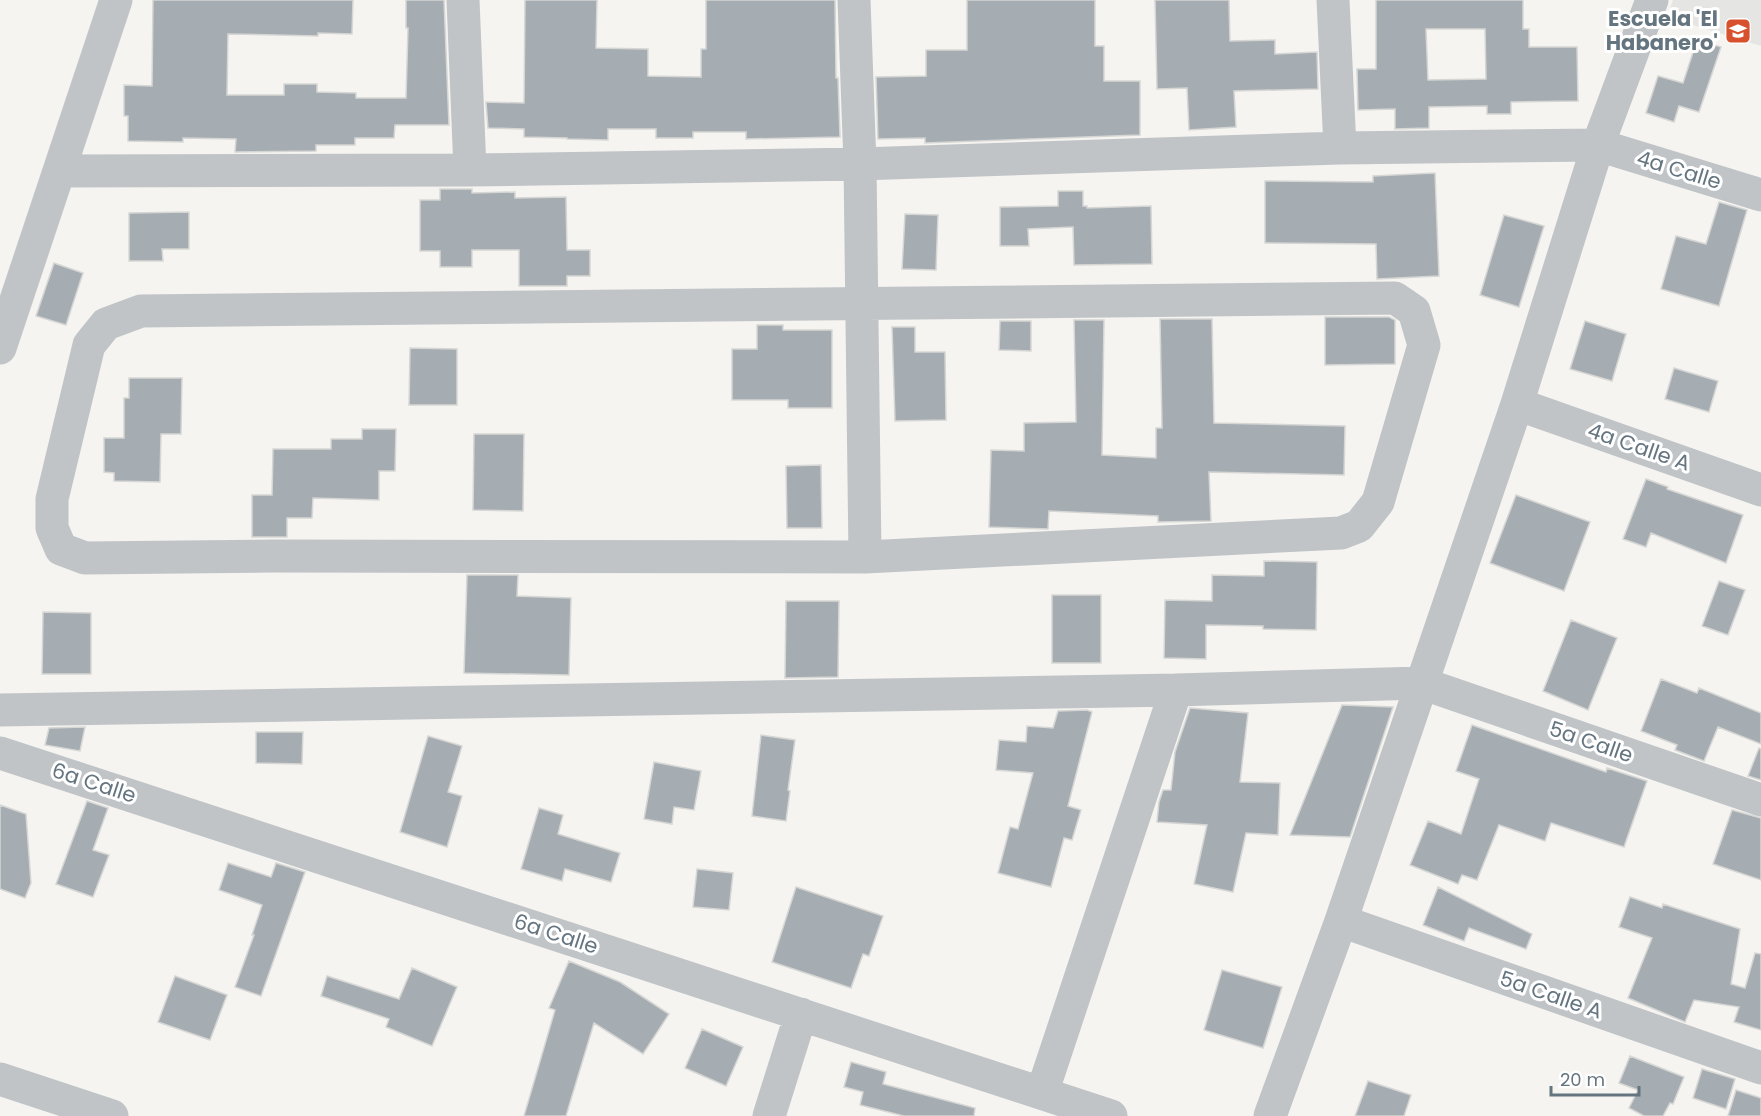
<svg xmlns="http://www.w3.org/2000/svg" width="1761" height="1116" font-family="Poppins,sans-serif">
	<rect width="100%" height="100%" fill="#f5f4f1"/>
	<path fill="#e5e6e4" d="M 1673,0 L 1761,0 L 1761,46 L 1667,17 Z"/>
	<path fill="#a5adb2" stroke="#d6d6d4" stroke-width="1.5" fill-rule="evenodd" d="M 153,0 L 353,0 L 352,34 L 318,33 L 318,36 L 228,34 L 227,95 L 284,95 L 284,84 L 317,84 L 317,92 L 356,93 L 356,98 L 406,98 L 408,28 L 406,28 L 406,0 L 444,0 L 449,125 L 395,125 L 394,138 L 355,138 L 355,145 L 316,145 L 316,151 L 235,152 L 236,139 L 183,138 L 183,142 L 128,141 L 128,116 L 124,116 L 124,85 L 152,86 Z
		M 525,0 L 597,0 L 596,48 L 648,49 L 648,76 L 701,77 L 701,49 L 706,49 L 706,0 L 835,0 L 836,78 L 838,78 L 840,137 L 746,139 L 746,132 L 693,132 L 693,138 L 656,138 L 656,129 L 608,129 L 608,140 L 567,139 L 567,138 L 524,137 L 524,129 L 488,128 L 486,102 L 524,103 Z
		M 967,0 L 1095,0 L 1095,46 L 1104,46 L 1104,81 L 1140,81 L 1140,135 L 925,143 L 925,138 L 878,139 L 876,77 L 926,76 L 926,50 L 967,50 Z
		M 1155,0 L 1229,0 L 1230,41 L 1275,40 L 1275,54 L 1317,52 L 1318,89 L 1234,91 L 1236,127 L 1189,130 L 1187,88 L 1157,89 Z
		M 1376,0 L 1523,0 L 1523,29 L 1529,29 L 1529,47 L 1577,47 L 1578,101 L 1511,102 L 1511,114 L 1487,114 L 1487,106 L 1429,107 L 1429,128 L 1395,129 L 1395,109 L 1358,110 L 1357,69 L 1376,69 ZM 1426,29 L 1485,29 L 1486,79 L 1428,80 Z
		M 1697,40 L 1721,47 L 1699,112 L 1679,106 L 1674,122 L 1646,113 L 1658,76 L 1683,83 Z
		M 1435,173 L 1439,276 L 1377,279 L 1376,244 L 1265,243 L 1265,181 L 1373,182 L 1373,176 Z
		M 440,189 L 472,189 L 472,193 L 515,192 L 515,198 L 566,197 L 567,250 L 590,250 L 590,276 L 567,276 L 567,286 L 519,286 L 519,250 L 472,250 L 472,267 L 440,267 L 440,251 L 420,251 L 420,200 L 440,200 Z
		M 1058,191 L 1083,191 L 1083,206 L 1087,206 L 1087,208 L 1151,206 L 1152,264 L 1074,265 L 1073,227 L 1028,229 L 1029,246 L 1000,246 L 1000,207 L 1058,206 Z
		M 1719,202 L 1747,210 L 1719,306 L 1661,289 L 1676,236 L 1706,244 Z
		M 189,212 L 189,249 L 162,249 L 163,261 L 129,261 L 129,213 Z
		M 905,214 L 938,215 L 936,270 L 902,269 Z
		M 1504,215 L 1544,226 L 1519,307 L 1480,295 Z
		M 54,263 L 83,273 L 66,325 L 36,316 Z
		M 1325,317 L 1389,317 L 1395,320 L 1395,364 L 1325,365 Z
		M 1160,319 L 1212,319 L 1214,423 L 1345,426 L 1344,475 L 1209,472 L 1211,521 L 1158,522 L 1158,516 L 1049,511 L 1048,529 L 989,527 L 991,450 L 1024,451 L 1024,423 L 1076,422 L 1074,320 L 1104,320 L 1102,455 L 1156,458 L 1156,428 L 1162,428 Z
		M 1000,321 L 1031,321 L 1031,351 L 999,350 Z
		M 1585,321 L 1626,334 L 1612,381 L 1570,369 Z
		M 757,325 L 783,325 L 783,330 L 832,330 L 832,408 L 788,408 L 788,400 L 732,400 L 732,349 L 757,349 Z
		M 892,327 L 915,327 L 915,352 L 945,352 L 946,420 L 895,421 Z
		M 410,348 L 457,349 L 457,405 L 409,405 Z
		M 1674,368 L 1718,381 L 1709,412 L 1665,399 Z
		M 129,378 L 182,378 L 181,434 L 161,434 L 160,482 L 114,481 L 114,473 L 104,472 L 104,438 L 124,438 L 124,398 L 129,398 Z
		M 362,429 L 396,429 L 395,471 L 379,471 L 379,500 L 313,498 L 312,518 L 287,518 L 287,537 L 252,537 L 252,495 L 272,495 L 273,449 L 331,449 L 331,439 L 362,439 Z
		M 474,434 L 524,434 L 523,511 L 473,510 Z
		M 821,465 L 822,528 L 787,528 L 786,466 Z
		M 1646,479 L 1668,487 L 1667,489 L 1743,515 L 1726,563 L 1651,533 L 1646,547 L 1623,539 Z
		M 1516,495 L 1590,522 L 1564,591 L 1490,563 Z
		M 1264,561 L 1317,562 L 1316,630 L 1263,629 L 1263,626 L 1206,625 L 1206,659 L 1164,658 L 1165,600 L 1212,601 L 1212,575 L 1264,576 Z
		M 467,575 L 518,575 L 517,596 L 571,598 L 569,675 L 464,673 Z
		M 1719,581 L 1745,590 L 1728,635 L 1702,626 Z
		M 1052,595 L 1101,595 L 1101,663 L 1052,663 Z
		M 786,601 L 839,601 L 838,677 L 785,678 Z
		M 43,612 L 91,613 L 91,674 L 42,674 Z
		M 1571,620 L 1617,638 L 1588,710 L 1543,691 Z
		M 1661,679 L 1697,693 L 1699,688 L 1761,713 L 1761,744 L 1718,727 L 1704,761 L 1675,750 L 1677,745 L 1641,731 Z
		M 1342,705 L 1393,707 L 1350,837 L 1290,835 Z
		M 1190,708 L 1248,713 L 1240,782 L 1280,783 L 1278,835 L 1246,833 L 1233,892 L 1194,884 L 1207,825 L 1157,822 L 1159,802 L 1163,790 L 1171,790 L 1175,752 Z
		M 1087,710 L 1092,712 L 1068,806 L 1081,810 L 1072,840 L 1064,838 L 1051,887 L 998,873 L 1010,827 L 1018,829 L 1033,773 L 996,770 L 999,740 L 1026,742 L 1027,726 L 1053,728 L 1058,711 Z
		M 1472,725 L 1606,772 L 1607,768 L 1647,781 L 1624,847 L 1551,823 L 1545,841 L 1499,825 L 1477,880 L 1462,875 L 1458,884 L 1410,865 L 1428,821 L 1461,834 L 1479,779 L 1456,771 Z
		M 85,727 L 80,751 L 45,745 L 49,728 Z
		M 256,732 L 303,732 L 302,764 L 256,763 Z
		M 761,735 L 795,740 L 788,790 L 790,791 L 786,821 L 752,816 Z
		M 428,736 L 462,746 L 448,792 L 462,796 L 447,847 L 400,832 Z
		M 1759,748 L 1761,749 L 1761,780 L 1748,776 Z
		M 654,762 L 701,771 L 694,810 L 674,807 L 672,824 L 644,819 Z
		M 87,801 L 108,808 L 93,850 L 109,855 L 93,897 L 56,884 Z
		M 0,805 L 26,814 L 31,883 L 25,898 L 0,889 Z
		M 539,808 L 563,815 L 558,834 L 620,853 L 611,882 L 565,869 L 562,881 L 521,869 Z
		M 1732,810 L 1761,818 L 1761,880 L 1713,864 Z
		M 228,863 L 271,877 L 276,863 L 305,872 L 261,996 L 235,987 L 254,935 L 252,935 L 262,905 L 219,890 Z
		M 697,869 L 733,873 L 729,910 L 693,907 Z
		M 796,887 L 883,916 L 869,956 L 863,954 L 851,988 L 772,962 Z
		M 1438,887 L 1532,934 L 1526,949 L 1469,928 L 1464,941 L 1423,925 Z
		M 1630,897 L 1662,908 L 1663,904 L 1740,929 L 1731,984 L 1745,988 L 1755,953 L 1761,954 L 1761,1030 L 1734,1022 L 1739,1007 L 1694,1000 L 1685,1022 L 1628,998 L 1652,938 L 1619,927 Z
		M 569,961 L 620,982 L 669,1014 L 643,1054 L 594,1023 L 566,1116 L 524,1116 L 555,1010 L 549,1008 Z
		M 412,968 L 457,987 L 432,1046 L 386,1027 L 389,1019 L 321,996 L 327,976 L 399,999 Z
		M 1222,970 L 1282,987 L 1263,1048 L 1204,1030 Z
		M 175,976 L 227,995 L 210,1040 L 158,1022 Z
		M 702,1029 L 743,1047 L 726,1086 L 685,1068 Z
		M 1630,1056 L 1684,1077 L 1673,1104 L 1670,1103 L 1663,1116 L 1644,1116 L 1629,1108 L 1638,1090 L 1619,1083 Z
		M 851,1062 L 886,1072 L 883,1084 L 975,1108 L 974,1116 L 904,1116 L 860,1105 L 863,1092 L 844,1087 Z
		M 1702,1069 L 1735,1079 L 1726,1109 L 1693,1098 Z
		M 1368,1081 L 1411,1095 L 1404,1116 L 1355,1116 Z
		M 1736,1090 L 1761,1098 L 1761,1116 L 1728,1116 Z"/>
	<g fill="none" stroke-linecap="round" stroke-linejoin="round">
		<path stroke="#c0c4c7" stroke-width="33" d="M 463,0 L 470,170
			M 854,0 L 860,164 L 865,557
			M 1333,0 L 1340,148
			M 60,171 L 470,170 L 860,164 L 1340,148 L 1598,145 L 1761,195
			M 1395,298 L 1414,311 L 1424,345 L 1378,502 L 1359,526 L 1341,533 L 865,557 L 273,556 L 85,558 L 61,549 L 52,528 L 52,499 L 89,345 L 106,324 L 141,311 Z
			M 0,348 L 116,0
			M 1517,404 L 1761,490
			M 0,710 L 1176,690 L 1421,683 L 1761,800
			M 0,753 L 1111,1116
			M 1341,921 L 1761,1068
			M 0,1079 L 112,1116
			M 1042,1093 L 1176,690
			M 769,1116 L 801,1014
			M 1270,1116 L 1341,921 L 1517,404 L 1598,145 L 1652,0"/>
	</g>
	<defs>
		<symbol id="school-square" viewBox="-11 -11 22 22"><rect x="-9" y="-9" width="18" height="18" rx="4" fill="#d7512e" stroke="#fff"/><path d="M0-5L7-2L0 1L-7-2ZM-4 1L0 2.5L4 1V4Q0 6-4 4Z" fill="#fff"/></symbol>
	</defs>
	<g fill-rule="evenodd">
		<use href="#school-square" x="1723" y="16" width="30" height="30"/>
	</g>
	<g text-anchor="middle" stroke-width="6" stroke-linejoin="round" paint-order="stroke">
		<g font-size="21" font-weight="bold" fill="#657580" stroke="#fff" text-anchor="end">
			<text x="1718" y="26">Escuela 'El<tspan x="1718" dy="24">Habanero'</tspan></text>
		</g>
		<g font-size="21" fill="#657580" stroke="#fff">
			<text transform="translate(1679 170) rotate(17)" y="7">4a Calle</text>
			<text transform="translate(1639 447) rotate(19)" y="7">4a Calle A</text>
			<text transform="translate(1591 742) rotate(19)" y="7">5a Calle</text>
			<text transform="translate(94 783) rotate(18)" y="7">6a Calle</text>
			<text transform="translate(556 934) rotate(18)" y="7">6a Calle</text>
			<text transform="translate(1551 995) rotate(19)" y="7">5a Calle A</text>
		</g>
	</g>
	<path d="M1551 1086v9h88v-9" fill="none" stroke="#657580" stroke-width="3"/>
	<text x="1560" y="1086" font-size="18" fill="#657580" stroke="#ffffff" stroke-width="4.5" paint-order="stroke">20 m</text>
</svg>
